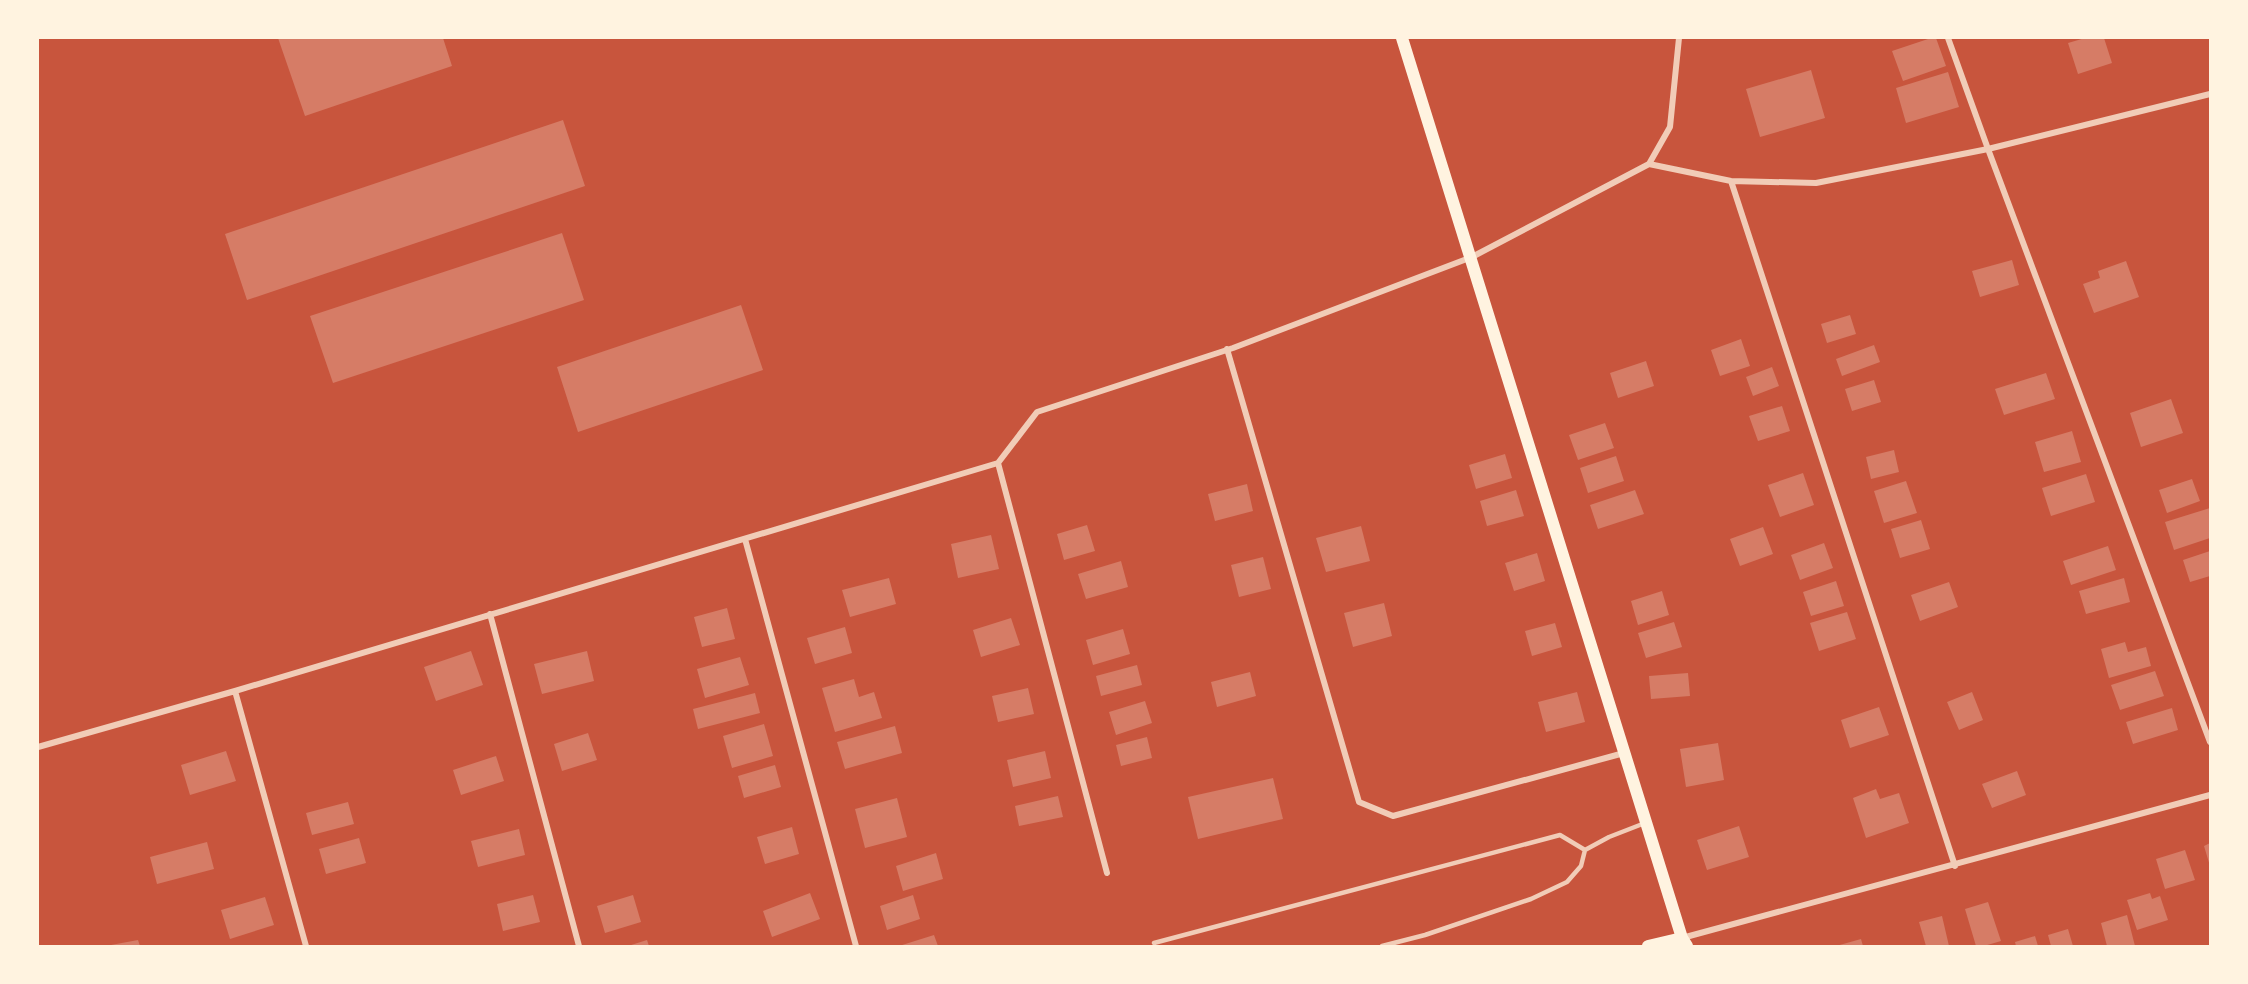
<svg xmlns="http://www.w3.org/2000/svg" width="2248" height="984" font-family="Lato,sans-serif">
	<rect width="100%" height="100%" fill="#c8553d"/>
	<path fill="#d67c66" d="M 278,38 L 443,38 L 452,66 L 305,116 Z
		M 1931,38 L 1936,38 L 1946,66 L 1903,81 L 1892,51 Z
		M 2085,38 L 2104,38 L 2112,63 L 2078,74 L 2068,43 Z
		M 1811,70 L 1825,118 L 1760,137 L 1746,89 Z
		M 1948,72 L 1959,107 L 1906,123 L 1896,88 Z
		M 563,120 L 585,186 L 247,300 L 225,234 Z
		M 562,233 L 584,300 L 333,383 L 310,316 Z
		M 2012,260 L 2019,285 L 1980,297 L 1972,271 Z
		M 2126,261 L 2139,297 L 2094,313 L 2083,284 L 2100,278 L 2098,271 Z
		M 741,305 L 763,370 L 578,432 L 557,367 Z
		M 1850,315 L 1856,334 L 1827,343 L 1821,324 Z
		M 1741,339 L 1750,366 L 1720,376 L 1711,350 Z
		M 1874,345 L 1880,362 L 1842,376 L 1836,359 Z
		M 1646,361 L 1654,386 L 1618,398 L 1610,373 Z
		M 1772,367 L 1779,386 L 1753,396 L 1746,377 Z
		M 2046,373 L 2055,399 L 2004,415 L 1995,389 Z
		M 1874,380 L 1881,402 L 1852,411 L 1845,389 Z
		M 2171,399 L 2183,433 L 2141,447 L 2130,413 Z
		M 1782,406 L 1790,431 L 1758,441 L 1749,416 Z
		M 1605,423 L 1614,448 L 1578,460 L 1569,435 Z
		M 2072,431 L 2081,462 L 2044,472 L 2035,442 Z
		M 1894,450 L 1899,472 L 1871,479 L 1866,457 Z
		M 1505,454 L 1512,478 L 1476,489 L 1469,465 Z
		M 1616,456 L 1624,481 L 1588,493 L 1580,468 Z
		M 1803,473 L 1814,505 L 1780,517 L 1768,485 Z
		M 2086,474 L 2095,502 L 2051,516 L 2042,488 Z
		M 2192,479 L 2200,501 L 2167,513 L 2159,490 Z
		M 1906,481 L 1917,513 L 1884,523 L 1874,491 Z
		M 1247,484 L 1253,511 L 1215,521 L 1208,494 Z
		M 1516,490 L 1524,516 L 1487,526 L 1480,501 Z
		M 1635,490 L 1644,514 L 1598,529 L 1590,505 Z
		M 2210,508 L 2210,538 L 2174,550 L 2165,522 Z
		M 1921,520 L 1930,549 L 1900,558 L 1891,529 Z
		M 1087,525 L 1095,551 L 1064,560 L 1057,534 Z
		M 1361,526 L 1370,561 L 1326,572 L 1316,538 Z
		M 1763,527 L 1773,554 L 1740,566 L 1730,539 Z
		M 991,535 L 999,569 L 958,578 L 951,544 Z
		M 1824,543 L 1833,568 L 1800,580 L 1791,555 Z
		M 2108,546 L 2116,570 L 2071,585 L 2063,561 Z
		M 2210,551 L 2210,576 L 2190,582 L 2183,560 Z
		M 1537,553 L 1545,581 L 1514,591 L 1505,563 Z
		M 1263,557 L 1271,589 L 1239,597 L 1231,565 Z
		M 1121,561 L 1128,587 L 1086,599 L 1078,574 Z
		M 889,578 L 896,604 L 850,617 L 842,590 Z
		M 2124,578 L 2130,602 L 2086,614 L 2079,591 Z
		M 1836,581 L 1844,606 L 1811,616 L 1803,592 Z
		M 1949,582 L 1958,607 L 1920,621 L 1911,595 Z
		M 1662,591 L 1669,615 L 1638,625 L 1631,601 Z
		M 1384,603 L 1392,636 L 1353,647 L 1344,613 Z
		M 727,608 L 735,639 L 702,647 L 694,617 Z
		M 1847,612 L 1856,639 L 1819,651 L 1810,623 Z
		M 1011,618 L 1020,645 L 981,657 L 973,630 Z
		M 1674,622 L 1682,647 L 1646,658 L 1638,633 Z
		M 1555,623 L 1562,647 L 1532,656 L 1525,631 Z
		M 845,627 L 852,653 L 815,664 L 807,638 Z
		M 1123,629 L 1130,654 L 1093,665 L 1086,640 Z
		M 2125,642 L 2128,652 L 2146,647 L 2151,666 L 2109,678 L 2101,649 Z
		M 471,651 L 483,685 L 436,701 L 424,667 Z
		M 587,651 L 594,681 L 542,694 L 534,664 Z
		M 740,657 L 749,685 L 705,698 L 697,669 Z
		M 1137,665 L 1142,685 L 1101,696 L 1096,676 Z
		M 2155,671 L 2164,696 L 2120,710 L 2111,685 Z
		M 1250,672 L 1256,696 L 1217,707 L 1211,682 Z
		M 1688,673 L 1690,696 L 1651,699 L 1649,676 Z
		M 854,679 L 859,697 L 874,692 L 882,718 L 835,732 L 822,688 Z
		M 1028,688 L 1034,714 L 998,722 L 992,696 Z
		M 1577,692 L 1585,722 L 1546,732 L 1538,702 Z
		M 1972,692 L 1983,720 L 1959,730 L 1947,702 Z
		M 755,693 L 760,713 L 698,729 L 693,709 Z
		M 1145,701 L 1152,723 L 1116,735 L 1109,712 Z
		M 1879,707 L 1889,735 L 1850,748 L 1841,720 Z
		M 2172,708 L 2178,730 L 2133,744 L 2126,722 Z
		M 764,724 L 773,756 L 732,768 L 723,736 Z
		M 895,726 L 902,753 L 845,769 L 837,742 Z
		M 588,733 L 597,760 L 562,771 L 554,744 Z
		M 1147,737 L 1152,758 L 1121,766 L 1116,745 Z
		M 1718,743 L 1724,780 L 1686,787 L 1680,749 Z
		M 226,751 L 236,781 L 190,795 L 181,765 Z
		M 1045,751 L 1051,778 L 1013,787 L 1007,760 Z
		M 496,756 L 504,781 L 461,795 L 453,770 Z
		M 775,765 L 781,787 L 744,798 L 738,776 Z
		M 2017,771 L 2026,795 L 1992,808 L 1982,784 Z
		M 1273,778 L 1283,819 L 1198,839 L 1188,797 Z
		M 1876,789 L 1880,799 L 1899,793 L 1909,823 L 1866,838 L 1853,798 Z
		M 1058,796 L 1063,817 L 1019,826 L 1015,806 Z
		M 897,798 L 907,837 L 865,848 L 855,809 Z
		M 348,802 L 354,824 L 312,835 L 306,813 Z
		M 1739,826 L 1749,857 L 1707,870 L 1697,840 Z
		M 792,827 L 799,854 L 765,864 L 757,837 Z
		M 519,829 L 525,855 L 478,867 L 471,841 Z
		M 359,838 L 366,863 L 326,874 L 319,849 Z
		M 207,842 L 214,869 L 157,884 L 150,857 Z
		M 2210,843 L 2210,866 L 2204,846 Z
		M 2185,850 L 2195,880 L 2165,889 L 2156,859 Z
		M 936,853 L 943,879 L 903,891 L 896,866 Z
		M 810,893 L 820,919 L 772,937 L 763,911 Z
		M 2150,893 L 2152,899 L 2160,896 L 2168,920 L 2137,930 L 2127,900 Z
		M 533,895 L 540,922 L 503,931 L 497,904 Z
		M 633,895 L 641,922 L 605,933 L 597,906 Z
		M 913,895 L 920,919 L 887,930 L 880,906 Z
		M 265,897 L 274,925 L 230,939 L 221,910 Z
		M 1988,902 L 2001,941 L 1984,946 L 1976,946 L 1965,909 Z
		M 2127,915 L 2135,946 L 2107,946 L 2101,923 Z
		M 1942,916 L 1949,946 L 1926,946 L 1919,922 Z
		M 2068,929 L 2073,946 L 2051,946 L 2048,935 Z
		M 934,935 L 938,946 L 899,946 Z
		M 2035,936 L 2038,946 L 2016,946 L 2015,942 Z
		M 1861,939 L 1863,946 L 1836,946 Z
		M 138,940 L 140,946 L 111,946 L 111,945 Z
		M 647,940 L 649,946 L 628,946 Z"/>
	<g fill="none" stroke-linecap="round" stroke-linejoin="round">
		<path stroke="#f1ccb7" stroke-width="4.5" d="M 1154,943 L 1560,835 L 1585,850 L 1609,837 L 1645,823
			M 1382,946 L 1425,935 L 1531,899 L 1567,882 L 1581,866 L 1585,850"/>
		<path stroke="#f1ccb7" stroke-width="6" d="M 1948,38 L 1988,149 L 2210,742
			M 1649,164 L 1670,127 L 1679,38
			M 1731,181 L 1955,866
			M 1227,349 L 1359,802 L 1393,816 L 1624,753
			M 998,463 L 1107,873
			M 745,539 L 856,946
			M 490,614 L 579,946
			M 235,691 L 306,946
			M 38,747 L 235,691 L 998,463 L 1037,412 L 1233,348 L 1472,257 L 1649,164 L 1731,181 L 1816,183 L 1988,149 L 2210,94
			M 1682,938 L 2210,795"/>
		<path stroke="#fff3e0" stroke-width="12" d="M 1402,38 C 1497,337 1587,638 1682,938 L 1687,946
			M 1648,946 L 1682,938"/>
	</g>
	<rect width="2248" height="984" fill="none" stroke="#fff3e0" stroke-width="78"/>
</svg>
